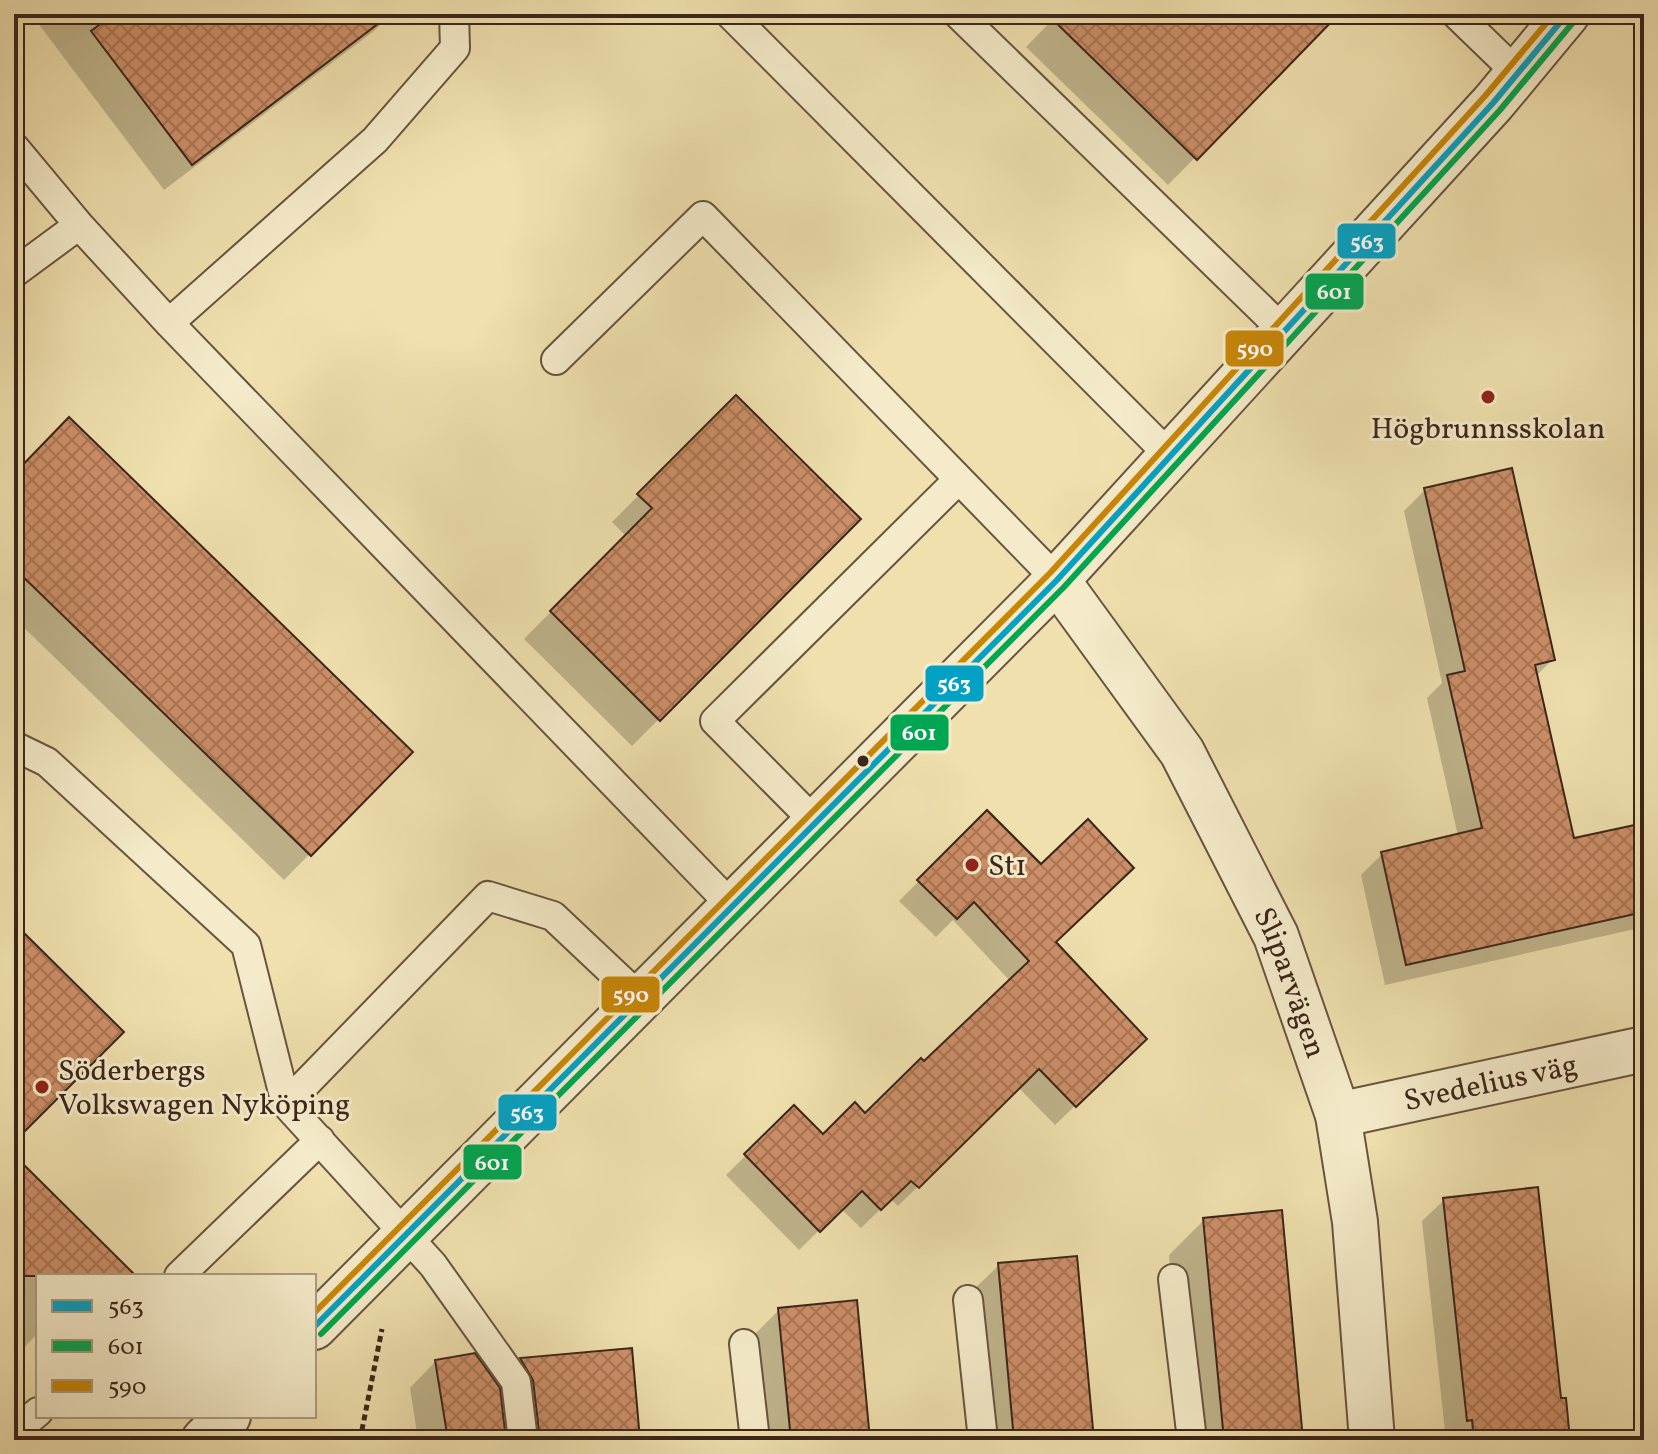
<svg xmlns="http://www.w3.org/2000/svg" width="1658" height="1454" font-family="Vollkorn,serif">
	<defs>
		<pattern id="building-cross-hatch" width="8" height="8" patternUnits="userSpaceOnUse" patternTransform="scale(2)"><rect width="8" height="8" fill="#cd8f68"/><path d="M0 0l8 8M0 8l8-8" fill="none" stroke="#a87555"/></pattern>
	</defs>
	<rect width="100%" height="100%" fill="#efe0ae"/>
	<filter id="stains"><feTurbulence type="fractalNoise" baseFrequency=".0025" numOctaves="4"/><feColorMatrix values="0 0 0 0 .2 0 0 0 0 .09 0 0 0 0 .02 0 0 0 .5 -.17"/></filter>
	<radialGradient id="worn" r=".72"><stop offset=".6" stop-color="#630" stop-opacity="0"/><stop offset="1" stop-color="#630" stop-opacity=".3"/></radialGradient>
	<path fill="#0003" d="M 31,14 L 392,14 L 374,31 L 164,190 Z
		M 1058,14 L 1336,14 L 1168,185 L 1026,47 Z
		M 736,398 L 858,519 L 632,746 L 524,639 L 626,536 L 612,522 Z
		M 14,476 L 410,752 L 284,880 L 14,618 Z
		M 1425,490 L 1553,659 L 1536,676 L 1573,841 L 1644,825 L 1644,927 L 1385,985 L 1361,875 L 1382,854 L 1458,836 L 1427,698 L 1442,683 L 1404,511 Z
		M 987,813 L 1054,942 L 1125,1058 L 1055,1125 L 1018,1087 L 898,1206 L 891,1199 L 861,1228 L 841,1209 L 799,1250 L 726,1175 L 794,1108 L 823,1137 L 865,1116 L 1011,982 L 953,920 L 936,937 L 899,901 Z
		M 14,1158 L 95,1276 L 38,1276 L 38,1333 L 14,1358 Z
		M 1444,1200 L 1559,1401 L 1568,1440 L 1446,1440 L 1422,1221 Z
		M 1204,1220 L 1300,1440 L 1186,1440 L 1169,1255 Z
		M 999,1265 L 1092,1440 L 976,1440 L 963,1300 Z
		M 779,1310 L 868,1440 L 753,1440 L 744,1345 Z
		M 630,1350 L 638,1440 L 511,1440 L 507,1407 L 498,1392 L 506,1440 L 418,1440 L 410,1388 L 436,1361 L 495,1386 L 521,1360 Z"/>
	<path fill="url(#building-cross-hatch)" stroke="#3b251b" stroke-width="2" d="M 114,14 L 391,14 L 192,165 L 91,31 Z
		M 1047,14 L 1339,14 L 1197,160 Z
		M 736,395 L 861,519 L 660,721 L 550,611 L 652,508 L 637,494 Z
		M 69,417 L 413,752 L 311,856 L 14,568 L 14,474 Z
		M 1512,468 L 1555,660 L 1535,665 L 1574,838 L 1644,823 L 1644,912 L 1406,965 L 1381,852 L 1482,828 L 1447,675 L 1465,671 L 1424,488 Z
		M 987,810 L 1041,864 L 1088,819 L 1134,868 L 1056,942 L 1147,1039 L 1076,1107 L 1039,1069 L 919,1188 L 911,1181 L 881,1210 L 862,1191 L 820,1232 L 744,1154 L 794,1105 L 823,1134 L 855,1102 L 865,1113 L 921,1058 L 924,1061 L 1029,961 L 974,902 L 957,919 L 917,880 Z
		M 14,923 L 124,1032 L 14,1142 Z
		M 14,1155 L 136,1276 L 14,1276 Z
		M 1538,1187 L 1561,1398 L 1566,1398 L 1570,1440 L 1474,1440 L 1472,1420 L 1467,1421 L 1443,1198 Z
		M 1282,1210 L 1303,1440 L 1224,1440 L 1203,1218 Z
		M 1077,1256 L 1094,1440 L 1014,1440 L 998,1263 Z
		M 857,1300 L 870,1440 L 791,1440 L 778,1308 Z
		M 632,1348 L 640,1440 L 540,1440 L 533,1380 L 520,1358 Z
		M 475,1353 L 500,1388 L 506,1440 L 448,1440 L 435,1360 Z"/>
	<g fill="none" stroke-linecap="round" stroke-linejoin="round">
		<defs>
			<path id="service" d="M 730,14 L 1170,456
				M 958,14 L 1285,332
				M 1456,14 L 1518,74
				M 14,147 L 79,225 L 169,323 L 732,906
				M 14,273 L 79,225
				M 169,323 L 375,140 L 455,48 L 454,14
				M 556,360 L 703,216 L 1057,580
				M 14,746 L 47,762 L 246,945 L 286,1104
				M 815,822 L 715,721 L 958,480
				M 179,1276 L 320,1140
				M 1173,1279 L 1192,1440
				M 968,1300 L 983,1440
				M 744,1344 L 755,1440
				M 14,1432 L 38,1412
				M 523,1440 L 516,1382 L 433,1265 L 286,1104 L 488,896 L 553,916 L 641,999"/>
			<g id="minor">
				<path id="s1" d="M 1057,580 L 1182,752 L 1276,936 L 1338,1115 L 1355,1222 L 1372,1440"/>
				<path id="s2" d="M 1338,1115 L 1644,1049"/>
			</g>
			<path id="tertiary" d="M 314,1327 L 1057,580 L 1493,103 L 1567,14
				M 204,1440 L 228,1416"/>
		</defs>
		<use href="#service" stroke="#685440" stroke-width="32"/>
		<use href="#minor" stroke="#685440" stroke-width="48"/>
		<use href="#tertiary" stroke="#685440" stroke-width="48"/>
		<path stroke="#3b251b" stroke-width="5" stroke-dasharray="6 4" stroke-linecap="butt" d="M 360,1440 L 382,1329"/>
		<use href="#service" stroke="#f5ebca" stroke-width="28"/>
		<use href="#minor" stroke="#f5ebca" stroke-width="44"/>
		<use href="#tertiary" stroke="#f5ebca" stroke-width="44"/>
		<defs>
			<path id="bus-1" d="M 314,1327 L 1057,580 L 1493,103 L 1567,14"/>
			<path id="bus-2" d="M 321,1334 L 1064,587 L 1500,110 L 1575,20"/>
			<path id="bus-3" d="M 314,1313 L 1050,573 L 1485,96 L 1554,14"/>
		</defs>
		<use href="#bus-1" stroke="#f5ebca" stroke-width="12"/>
		<use href="#bus-2" stroke="#f5ebca" stroke-width="12"/>
		<use href="#bus-3" stroke="#f5ebca" stroke-width="12"/>
		<use href="#bus-1" stroke="#03a2c5" stroke-width="6"/>
		<use href="#bus-2" stroke="#00a651" stroke-width="6"/>
		<use href="#bus-3" stroke="#c88607" stroke-width="6"/>
	</g>
	<g fill="#8f2418" stroke="#f5ebca" stroke-width="3">
		<circle cx="1488" cy="397" r="8"/>
		<circle cx="972" cy="865" r="8"/>
		<circle cx="42" cy="1087" r="8"/>
	</g>
	<circle fill="#3b251b" stroke="#f5ebca" stroke-width="3" cx="863" cy="761" r="7"/>
	<g text-anchor="middle" stroke-width="6" stroke-linejoin="round" paint-order="stroke">
		<g font-size="30" fill="#3b251b" stroke="#f5ebca" text-anchor="start">
			<text x="1488" y="438" text-anchor="middle">Högbrunnsskolan</text>
			<text x="988" y="875">St1</text>
			<text x="58" y="1080">Söderbergs<tspan x="58" dy="34">Volkswagen Nyköping</tspan></text>
		</g>
		<g font-size="30" fill="#3b251b" stroke="#f5ebca">
			<text dy="10" stroke="none"><textPath href="#s1" startOffset="468">Sliparvägen</textPath></text>
			<text dy="10" stroke="none"><textPath href="#s2" startOffset="156">Svedelius väg</textPath></text>
		</g>
	</g>
	<g stroke="#f5ebca" stroke-width="3">
		<rect x="1336" y="222" width="61" height="38" rx="8" fill="#03a2c5"/>
		<rect x="1304" y="272" width="61" height="39" rx="8" fill="#00a651"/>
		<rect x="1224" y="329" width="61" height="39" rx="8" fill="#c88607"/>
		<rect x="924" y="664" width="61" height="39" rx="8" fill="#03a2c5"/>
		<rect x="889" y="713" width="61" height="39" rx="8" fill="#00a651"/>
		<rect x="600" y="975" width="61" height="39" rx="8" fill="#c88607"/>
		<rect x="497" y="1093" width="61" height="39" rx="8" fill="#03a2c5"/>
		<rect x="462" y="1143" width="61" height="38" rx="8" fill="#00a651"/>
	</g>
	<g font-size="22" text-anchor="middle" font-weight="bold" fill="#fff">
		<text x="1367" y="249">563</text>
		<text x="1334" y="299">601</text>
		<text x="1255" y="356">590</text>
		<text x="954" y="691">563</text>
		<text x="919" y="740">601</text>
		<text x="631" y="1002">590</text>
		<text x="527" y="1120">563</text>
		<text x="492" y="1170">601</text>
	</g>
	<rect width="1658" height="1454" fill="none" stroke="#efe0ae" stroke-width="48"/>
	<rect x="16" y="16" width="1626" height="1422" fill="none" stroke="#3b251b" stroke-width="4"/>
	<rect x="24" y="24" width="1610" height="1406" fill="none" stroke="#3b251b" stroke-width="2"/>
	<rect x="36" y="1274" width="280" height="144" fill="#f5ebca" stroke="#ab9c84" stroke-width="2"/>
	<rect x="52" y="1300" width="40" height="12" fill="#03a2c5" stroke="#ab9c84" stroke-width="2"/>
	<text x="108" y="1314" font-size="24" fill="#3b251b">563</text>
	<rect x="52" y="1340" width="40" height="12" fill="#00a651" stroke="#ab9c84" stroke-width="2"/>
	<text x="108" y="1354" font-size="24" fill="#3b251b">601</text>
	<rect x="52" y="1380" width="40" height="12" fill="#c88607" stroke="#ab9c84" stroke-width="2"/>
	<text x="108" y="1394" font-size="24" fill="#3b251b">590</text>
	<rect width="100%" height="100%" filter="url(#stains)"/>
	<rect width="100%" height="100%" fill="url(#worn)"/>
</svg>
